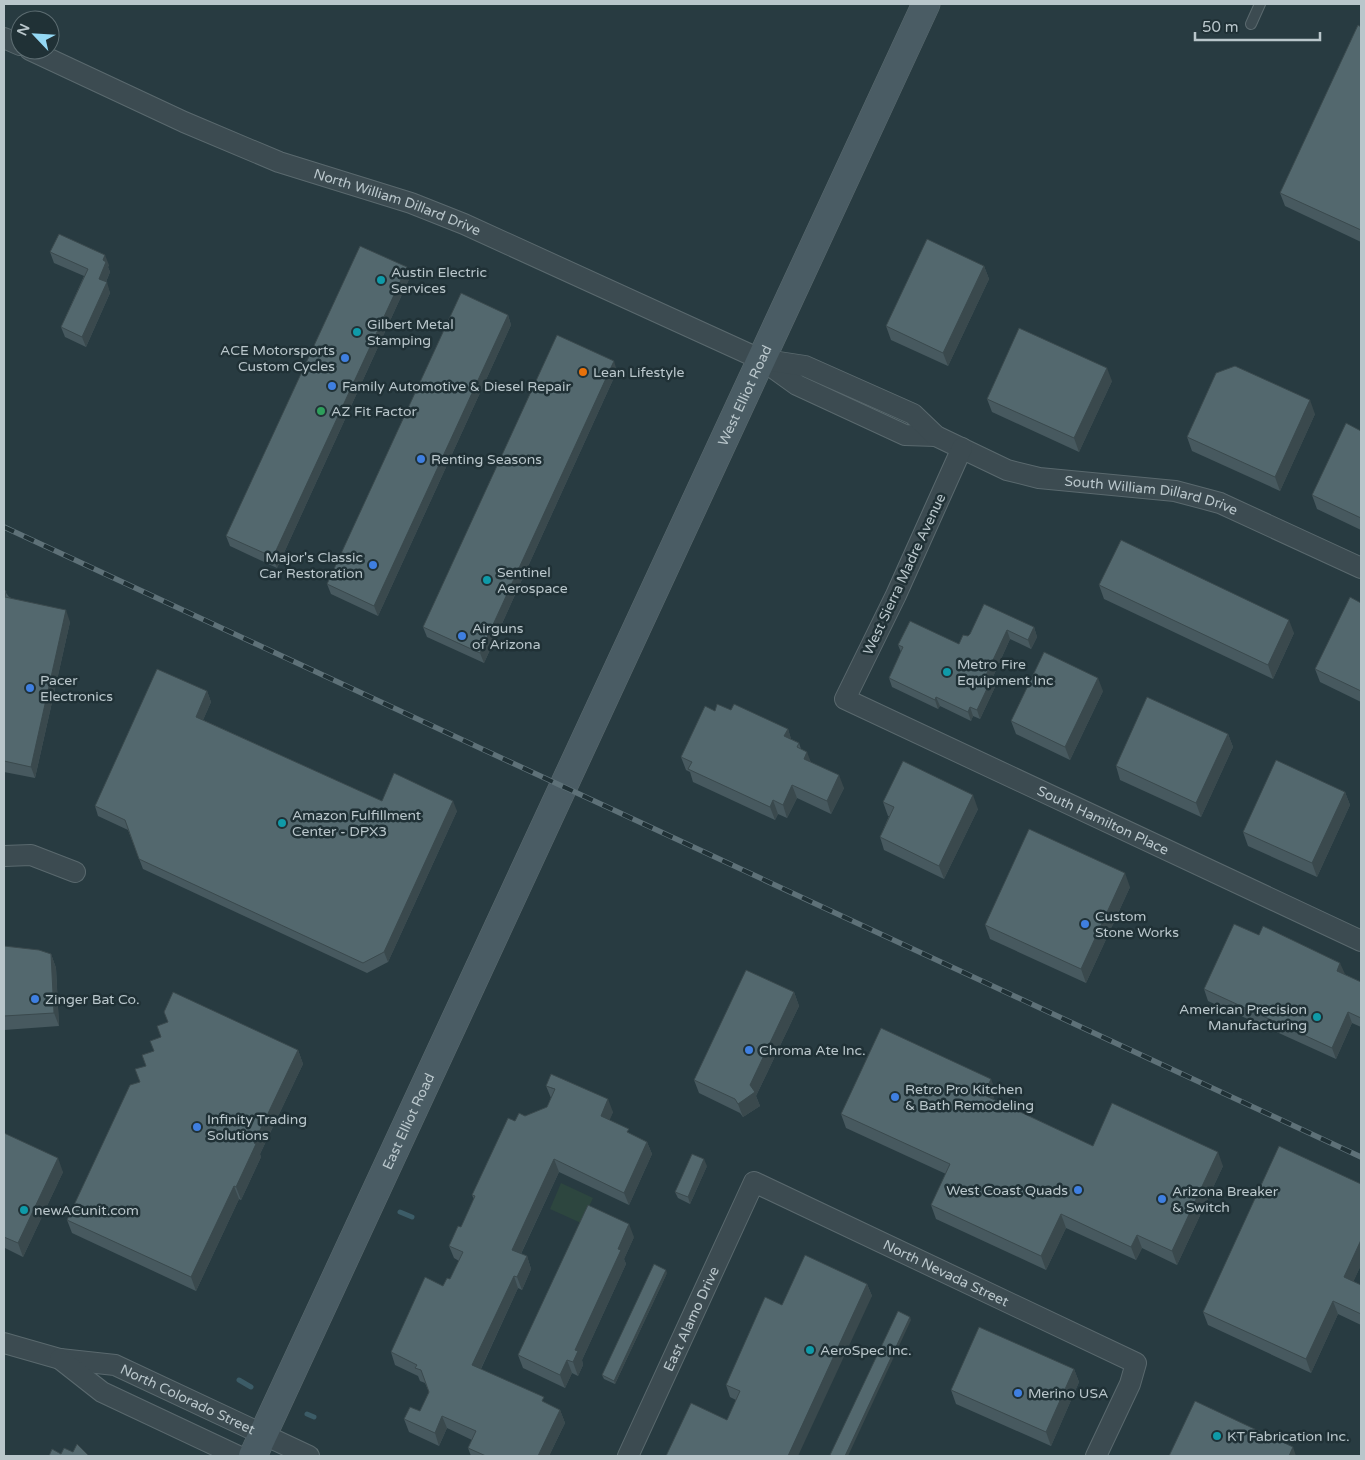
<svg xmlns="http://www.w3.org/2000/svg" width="1365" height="1460" font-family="'Varela Round',sans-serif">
	<rect width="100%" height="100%" fill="#283b41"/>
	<path fill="#2d463f" d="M 561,1183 L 593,1198 L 581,1223 L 550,1209 Z"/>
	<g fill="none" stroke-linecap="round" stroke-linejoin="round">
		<path stroke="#3c5c67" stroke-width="5" d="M 400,1212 L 412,1217
			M 239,1380 L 251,1387
			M 307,1414 L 314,1417"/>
		<defs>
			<path id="lane" d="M 1251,24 L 1260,4"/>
			<g id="street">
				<path d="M 4,38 L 20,45"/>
				<path id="s1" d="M 30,50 L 184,122 L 279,162 L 411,203 L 464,224 L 762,360 L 797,385 L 905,435 L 936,436"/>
				<path id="s2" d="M 766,360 L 805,366 L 913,414 L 936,436 L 1007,470 L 1039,478 L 1175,491 L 1220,503 L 1361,568"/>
				<path id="s3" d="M 962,448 L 896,595 L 845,699 L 1361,941"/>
				<path d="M 4,856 L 31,855 L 75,872"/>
				<path id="s4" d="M 4,1343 L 60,1359 L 115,1365 L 309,1456"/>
				<path d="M 60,1359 L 102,1392 L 238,1456"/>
				<path id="s5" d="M 628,1456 L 754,1182 L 1136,1363 L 1130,1384 L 1096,1456"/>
			</g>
			<g id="secondary">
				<path id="s6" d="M 253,1456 L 926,4"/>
			</g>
		</defs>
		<use href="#lane" stroke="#5a696e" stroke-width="12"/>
		<use href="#street" stroke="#5a696e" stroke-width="22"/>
		<use href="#secondary" stroke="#5a696e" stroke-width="29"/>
		<use href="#lane" stroke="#3c4b51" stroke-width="10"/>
		<use href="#street" stroke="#3c4b51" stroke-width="20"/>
		<use href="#secondary" stroke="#4a5c64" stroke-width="28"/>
		<defs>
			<path id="rail" d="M 4,527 L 1361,1157"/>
		</defs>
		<use href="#rail" stroke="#5e7178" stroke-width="5.5"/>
		<use href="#rail" stroke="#203136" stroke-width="4" stroke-dasharray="11" stroke-linecap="butt"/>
	</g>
	<path fill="#47595f" d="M 1361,27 L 1361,242 L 1285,206 L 1280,193 Z
		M 50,252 L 109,265 L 108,267 L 110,272 L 106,282 L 110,293 L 86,347 L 65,337 L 61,327 L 84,276 L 54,263 Z
		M 984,266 L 989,279 L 948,366 L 891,340 L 886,326 Z
		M 410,277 L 277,568 L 230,546 L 226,536 Z
		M 508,315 L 511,325 L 378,616 L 331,594 L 327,584 Z
		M 617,371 L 484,663 L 427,637 L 423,627 Z
		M 1112,381 L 1079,452 L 992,412 L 987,399 Z
		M 1315,414 L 1280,491 L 1192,451 L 1187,437 Z
		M 1361,431 L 1361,530 L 1317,509 L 1312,495 Z
		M 1099,585 L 1294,633 L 1273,679 L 1104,599 Z
		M 4,590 L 9,597 L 70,622 L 35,778 L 4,772 Z
		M 1361,603 L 1361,702 L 1320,682 L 1315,669 Z
		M 1034,627 L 1037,637 L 1031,649 L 1010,639 L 992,679 L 995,687 L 980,719 L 973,716 L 971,721 L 940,706 L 938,709 L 892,687 L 889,678 L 901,652 L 898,645 L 959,644 L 970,634 Z
		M 207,691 L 211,702 L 203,720 L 382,801 L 457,811 L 388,962 L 367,973 L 143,869 L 128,830 L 98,816 L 95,806 Z
		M 1103,691 L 1070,760 L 1016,734 L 1011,721 Z
		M 731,710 L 788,729 L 791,739 L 799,743 L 801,749 L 811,762 L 844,788 L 831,814 L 797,798 L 787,818 L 778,814 L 775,820 L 693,782 L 690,772 L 686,770 L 681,757 L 715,711 Z
		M 1228,734 L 1233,747 L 1201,817 L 1120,780 L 1116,766 Z
		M 1345,792 L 1350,805 L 1317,877 L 1248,846 L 1243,832 Z
		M 883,802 L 978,809 L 944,879 L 884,850 L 880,837 L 889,816 L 888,816 Z
		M 1130,887 L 1086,983 L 990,939 L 985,925 Z
		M 4,946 L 51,954 L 56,968 L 59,1026 L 4,1030 Z
		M 1344,974 L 1361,982 L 1361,1027 L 1352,1023 L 1336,1059 L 1208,1001 L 1204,989 L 1345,974 Z
		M 794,992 L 799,1006 L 756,1096 L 760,1106 L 743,1117 L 740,1113 L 699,1093 L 694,1080 Z
		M 298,1050 L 303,1064 L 260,1154 L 261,1157 L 241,1200 L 239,1199 L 196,1291 L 72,1233 L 67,1220 L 140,1082 L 146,1066 L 154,1051 Z
		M 546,1086 L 613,1112 L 609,1120 L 631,1134 L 647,1142 L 652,1154 L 629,1205 L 559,1172 L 521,1254 L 527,1256 L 531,1269 L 522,1290 L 518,1288 L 481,1369 L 546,1403 L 560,1410 L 565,1423 L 549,1456 L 471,1456 L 468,1448 L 472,1440 L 447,1428 L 439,1446 L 409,1432 L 404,1419 L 420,1411 L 429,1392 L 425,1383 L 420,1381 L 418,1376 L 395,1365 L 391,1352 L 443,1286 L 450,1279 L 459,1261 L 454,1258 L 449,1246 L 461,1227 L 474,1199 L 472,1195 L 515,1121 L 525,1116 L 547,1107 L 551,1098 Z
		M 996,1092 L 993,1099 L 1093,1146 L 1223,1166 L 1177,1265 L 1142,1248 L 1136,1260 L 1066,1228 L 1046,1270 L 936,1219 L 931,1205 L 946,1174 L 846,1128 L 841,1114 Z
		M 4,1133 L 63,1172 L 23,1257 L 5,1248 L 4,1250 Z
		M 707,1166 L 690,1204 L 678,1198 L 675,1192 Z
		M 1361,1184 L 1361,1265 L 1353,1282 L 1361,1285 L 1361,1325 L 1338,1314 L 1311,1373 L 1208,1325 L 1203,1312 Z
		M 634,1237 L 624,1259 L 626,1264 L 582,1360 L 583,1365 L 578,1376 L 572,1373 L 565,1388 L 523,1368 L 518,1355 Z
		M 667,1273 L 615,1384 L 604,1379 L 602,1375 Z
		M 867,1284 L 872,1296 L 727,1420 L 736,1400 L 730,1397 L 726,1385 L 782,1305 Z
		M 1074,1369 L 1079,1382 L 1051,1446 L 956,1404 L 951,1390 Z"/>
	<path fill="#3a494d" d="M 105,255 L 109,265 L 108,267 L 110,272 L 103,289 L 99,279 L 103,260 Z
		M 984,266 L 989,279 L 948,366 L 943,353 Z
		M 407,267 L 410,277 L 277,568 L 273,557 Z
		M 107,282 L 110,293 L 86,347 L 82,337 Z
		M 508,315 L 511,325 L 378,616 L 374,606 Z
		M 614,361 L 617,371 L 484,663 L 480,653 Z
		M 1107,368 L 1112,381 L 1079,452 L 1074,438 Z
		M 1310,400 L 1315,414 L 1280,491 L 1275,477 Z
		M 66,610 L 70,622 L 35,778 L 31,767 Z
		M 1289,620 L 1294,633 L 1273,679 L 1268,665 Z
		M 1034,627 L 1037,637 L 1031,649 L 1028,640 Z
		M 1007,630 L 1010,639 L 992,679 L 995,687 L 980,719 L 977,710 L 986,675 Z
		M 1098,678 L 1103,691 L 1070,760 L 1065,747 Z
		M 207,691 L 211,702 L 200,727 L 196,717 Z
		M 936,697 L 940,706 L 938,709 L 935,700 Z
		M 970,707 L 973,716 L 971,721 L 968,712 Z
		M 788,729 L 792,742 L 784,736 Z
		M 1228,734 L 1233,747 L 1201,817 L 1196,803 Z
		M 807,752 L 812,765 L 804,759 Z
		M 839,775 L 844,788 L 831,814 L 827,801 Z
		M 792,785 L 797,798 L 787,818 L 783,805 Z
		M 1345,792 L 1350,805 L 1317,877 L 1312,863 Z
		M 973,795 L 978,809 L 944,879 L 939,866 Z
		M 773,800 L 778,814 L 775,820 L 770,807 Z
		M 453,801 L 457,811 L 388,962 L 384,952 Z
		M 1125,873 L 1130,887 L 1086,983 L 1081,969 Z
		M 51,954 L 56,968 L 59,1026 L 54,1013 Z
		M 1340,963 L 1345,974 L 1341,982 L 1337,971 Z
		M 794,992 L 799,1006 L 756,1096 L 760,1106 L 743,1117 L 738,1104 L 750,1085 Z
		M 1348,1012 L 1352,1023 L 1336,1059 L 1332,1048 Z
		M 298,1050 L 303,1064 L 260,1154 L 261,1157 L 241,1200 L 236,1187 L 254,1143 Z
		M 991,1079 L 996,1092 L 989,1109 L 984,1095 Z
		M 608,1099 L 613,1112 L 606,1129 L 601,1116 Z
		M 647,1142 L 652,1154 L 629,1205 L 624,1193 Z
		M 1218,1152 L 1223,1166 L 1177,1265 L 1172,1251 Z
		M 58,1158 L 63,1172 L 23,1257 L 18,1243 Z
		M 554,1159 L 559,1172 L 517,1262 L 512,1250 Z
		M 704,1159 L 707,1166 L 690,1204 L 688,1197 Z
		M 234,1186 L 239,1199 L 196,1291 L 191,1277 Z
		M 1061,1214 L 1066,1228 L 1046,1270 L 1041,1256 Z
		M 629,1224 L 634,1237 L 624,1259 L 626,1264 L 582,1360 L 583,1365 L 578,1376 L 573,1362 L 575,1350 L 618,1249 Z
		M 1137,1235 L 1142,1248 L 1136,1260 L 1131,1247 Z
		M 1361,1240 L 1361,1265 L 1349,1291 L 1344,1277 Z
		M 527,1256 L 531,1269 L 522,1290 L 517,1277 Z
		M 666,1270 L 667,1273 L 615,1384 L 614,1381 Z
		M 514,1276 L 518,1288 L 477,1377 L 472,1365 Z
		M 867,1284 L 872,1296 L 798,1456 L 788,1456 Z
		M 1333,1301 L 1338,1314 L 1311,1373 L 1306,1359 Z
		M 910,1317 L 911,1320 L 848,1456 L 845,1456 Z
		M 567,1360 L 572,1373 L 565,1388 L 560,1375 Z
		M 1074,1369 L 1079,1382 L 1051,1446 L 1046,1432 Z
		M 560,1410 L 565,1423 L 549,1456 L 538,1456 Z
		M 442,1416 L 447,1428 L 439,1446 L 435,1433 Z
		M 1293,1447 L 1296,1456 L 1289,1456 Z"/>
	<path fill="#53686e" stroke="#3a494d" d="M 1358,25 L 1361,27 L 1361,230 L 1280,193 Z
		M 59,234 L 105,255 L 103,260 L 106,262 L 99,279 L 107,282 L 82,337 L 61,327 L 88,269 L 50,252 Z
		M 927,239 L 984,266 L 943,353 L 886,326 Z
		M 360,246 L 407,267 L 273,557 L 226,536 Z
		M 461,293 L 508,315 L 374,606 L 327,584 Z
		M 1019,328 L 1107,368 L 1074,438 L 987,399 Z
		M 557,335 L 614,361 L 480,653 L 423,627 Z
		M 1235,366 L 1310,400 L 1275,477 L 1187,437 L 1216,373 Z
		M 1346,423 L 1361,431 L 1361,518 L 1312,495 Z
		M 1121,540 L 1289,620 L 1268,665 L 1099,585 Z
		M 4,590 L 6,591 L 5,597 L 66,610 L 31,767 L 4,761 Z
		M 1350,597 L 1361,603 L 1361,691 L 1315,669 Z
		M 984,604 L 1034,627 L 1028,640 L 1007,630 L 986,675 L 992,678 L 977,710 L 970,707 L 968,712 L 936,697 L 935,700 L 889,678 L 903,647 L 898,645 L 910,621 L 959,644 L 963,635 L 968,636 L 970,634 Z
		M 1044,652 L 1098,678 L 1065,747 L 1011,721 Z
		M 157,669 L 207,691 L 196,717 L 382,801 L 394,773 L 453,801 L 384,952 L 363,963 L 139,859 L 125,820 L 95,806 Z
		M 1147,697 L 1228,734 L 1196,803 L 1116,766 Z
		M 717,704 L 731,710 L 734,704 L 788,729 L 784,736 L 799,743 L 797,747 L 807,752 L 804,759 L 839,775 L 827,801 L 792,785 L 783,805 L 773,800 L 770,807 L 688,769 L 692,762 L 681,757 L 705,706 L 715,711 Z
		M 1276,760 L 1345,792 L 1312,863 L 1243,832 Z
		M 903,761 L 973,795 L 939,866 L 880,837 L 894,807 L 883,802 Z
		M 1029,829 L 1125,873 L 1081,969 L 985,925 Z
		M 1234,924 L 1259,935 L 1263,926 L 1340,963 L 1337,971 L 1361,982 L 1361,1018 L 1348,1012 L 1332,1048 L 1204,989 Z
		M 4,946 L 39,950 L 51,954 L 54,1013 L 4,1016 Z
		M 746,970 L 794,992 L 750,1085 L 755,1092 L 738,1104 L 735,1099 L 694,1080 Z
		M 173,992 L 298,1050 L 254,1143 L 256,1144 L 236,1187 L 234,1186 L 191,1277 L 67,1220 L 130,1085 L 140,1082 L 135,1069 L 146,1066 L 142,1055 L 154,1051 L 150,1041 L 161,1037 L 157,1026 L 168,1022 L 164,1012 Z
		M 881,1028 L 991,1079 L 984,1095 L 1093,1146 L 1112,1103 L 1218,1152 L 1172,1251 L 1137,1235 L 1131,1247 L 1061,1214 L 1041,1256 L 931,1205 L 950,1164 L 841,1114 Z
		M 551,1074 L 608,1099 L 601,1116 L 629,1129 L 627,1132 L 647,1142 L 624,1193 L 554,1159 L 512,1250 L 527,1256 L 517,1277 L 514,1276 L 472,1365 L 544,1397 L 542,1401 L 560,1410 L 538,1456 L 486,1456 L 468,1448 L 476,1431 L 442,1416 L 435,1433 L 404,1419 L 410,1407 L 420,1411 L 429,1392 L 421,1370 L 415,1368 L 417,1365 L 391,1352 L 425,1277 L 443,1286 L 447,1278 L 450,1279 L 463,1252 L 449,1246 L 458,1226 L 461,1227 L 475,1196 L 472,1195 L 508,1118 L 515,1121 L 519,1113 L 525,1116 L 547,1107 L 555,1089 L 546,1086 Z
		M 4,1133 L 58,1158 L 18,1243 L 4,1237 Z
		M 1279,1146 L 1361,1184 L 1361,1240 L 1344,1277 L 1361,1285 L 1361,1314 L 1333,1301 L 1306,1359 L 1203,1312 Z
		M 692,1154 L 704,1159 L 688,1197 L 675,1192 Z
		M 588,1205 L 629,1224 L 618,1249 L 621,1250 L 575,1350 L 578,1351 L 573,1362 L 567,1360 L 560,1375 L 518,1355 Z
		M 805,1255 L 867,1284 L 788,1456 L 666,1456 L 691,1403 L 727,1420 L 740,1391 L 726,1385 L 765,1297 L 782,1305 Z
		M 654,1264 L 666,1270 L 614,1381 L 602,1375 Z
		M 898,1311 L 910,1317 L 845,1456 L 833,1456 L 830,1455 Z
		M 979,1327 L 1074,1369 L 1046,1432 L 951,1390 Z
		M 1195,1401 L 1293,1447 L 1289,1456 L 1169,1456 Z
		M 77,1444 L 89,1456 L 49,1456 L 52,1449 L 61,1454 L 64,1448 L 73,1452 Z"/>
	<g fill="#0f9aa8" stroke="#203136" stroke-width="2">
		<circle cx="381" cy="280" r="5"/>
		<circle cx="357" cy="332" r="5"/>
		<circle cx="487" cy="580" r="5"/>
		<circle cx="947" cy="672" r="5"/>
		<circle cx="282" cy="823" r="5"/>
		<circle cx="1317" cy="1017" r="5"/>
		<circle cx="24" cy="1210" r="5"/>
		<circle cx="810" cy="1350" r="5"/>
		<circle cx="1217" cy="1436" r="5"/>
	</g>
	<g fill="#3f7fe0" stroke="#203136" stroke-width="2">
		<circle cx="345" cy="358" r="5"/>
		<circle cx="332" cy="386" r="5"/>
		<circle cx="421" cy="459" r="5"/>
		<circle cx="373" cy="565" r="5"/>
		<circle cx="462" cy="636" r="5"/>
		<circle cx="30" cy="688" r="5"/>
		<circle cx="1085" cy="924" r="5"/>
		<circle cx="35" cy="999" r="5"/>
		<circle cx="749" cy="1050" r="5"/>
		<circle cx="895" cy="1097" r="5"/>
		<circle cx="197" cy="1127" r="5"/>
		<circle cx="1078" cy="1190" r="5"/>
		<circle cx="1162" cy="1199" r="5"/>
		<circle cx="1018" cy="1393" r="5"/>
	</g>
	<circle fill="#e8710a" stroke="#203136" stroke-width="2" cx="583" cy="372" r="5"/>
	<circle fill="#2e9e5b" stroke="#203136" stroke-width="2" cx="321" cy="411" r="5"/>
	<g text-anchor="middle" stroke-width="5" stroke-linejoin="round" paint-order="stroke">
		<g font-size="14" fill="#b9c6cb" stroke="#203136">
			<text dy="5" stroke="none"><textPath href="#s1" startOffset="398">North William Dillard Drive</textPath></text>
			<text dy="5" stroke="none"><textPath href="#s6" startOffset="1169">West Elliot Road</textPath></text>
			<text dy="5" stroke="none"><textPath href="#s2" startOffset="415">South William Dillard Drive</textPath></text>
			<text transform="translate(904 574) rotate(-65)" y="5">West Sierra Madre Avenue</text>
			<text dy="5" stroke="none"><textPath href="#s3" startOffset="562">South Hamilton Place</textPath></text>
			<text dy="5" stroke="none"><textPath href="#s6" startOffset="369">East Elliot Road</textPath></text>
			<text dy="5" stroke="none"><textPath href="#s5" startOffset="514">North Nevada Street</textPath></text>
			<text dy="5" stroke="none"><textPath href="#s5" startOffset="151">East Alamo Drive</textPath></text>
			<text dy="5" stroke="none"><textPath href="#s4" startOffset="194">North Colorado Street</textPath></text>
		</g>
		<g font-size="14" fill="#b9c6cb" stroke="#203136" text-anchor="start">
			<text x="391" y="277">Austin Electric<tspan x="391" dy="16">Services</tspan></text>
			<text x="367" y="329">Gilbert Metal<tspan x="367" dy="16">Stamping</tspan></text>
			<text x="335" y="355" text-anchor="end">ACE Motorsports<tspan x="335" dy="16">Custom Cycles</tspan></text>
			<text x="593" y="377">Lean Lifestyle</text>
			<text x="342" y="391">Family Automotive &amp; Diesel Repair</text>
			<text x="331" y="416">AZ Fit Factor</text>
			<text x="431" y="464">Renting Seasons</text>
			<text x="363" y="562" text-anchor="end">Major's Classic<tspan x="363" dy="16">Car Restoration</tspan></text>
			<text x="497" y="577">Sentinel<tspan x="497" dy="16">Aerospace</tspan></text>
			<text x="472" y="633">Airguns<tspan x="472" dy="16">of Arizona</tspan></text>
			<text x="957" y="669">Metro Fire<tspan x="957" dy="16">Equipment Inc</tspan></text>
			<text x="40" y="685">Pacer<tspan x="40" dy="16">Electronics</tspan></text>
			<text x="292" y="820">Amazon Fulfillment<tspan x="292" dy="16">Center - DPX3</tspan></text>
			<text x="1095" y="921">Custom<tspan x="1095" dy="16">Stone Works</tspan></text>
			<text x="45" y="1004">Zinger Bat Co.</text>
			<text x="1307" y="1014" text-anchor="end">American Precision<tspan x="1307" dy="16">Manufacturing</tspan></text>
			<text x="759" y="1055">Chroma Ate Inc.</text>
			<text x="905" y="1094">Retro Pro Kitchen<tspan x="905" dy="16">&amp; Bath Remodeling</tspan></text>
			<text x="207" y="1124">Infinity Trading<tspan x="207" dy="16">Solutions</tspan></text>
			<text x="1068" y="1195" text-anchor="end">West Coast Quads</text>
			<text x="1172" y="1196">Arizona Breaker<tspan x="1172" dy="16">&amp; Switch</tspan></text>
			<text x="34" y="1215">newACunit.com</text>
			<text x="820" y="1355">AeroSpec Inc.</text>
			<text x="1028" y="1398">Merino USA</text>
			<text x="1227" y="1441">KT Fabrication Inc.</text>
		</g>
	</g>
	<rect width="1365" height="1460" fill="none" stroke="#b9c6cb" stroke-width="10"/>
	<g transform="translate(35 35) rotate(295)"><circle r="24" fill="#203136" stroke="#5d6d72"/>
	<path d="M0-4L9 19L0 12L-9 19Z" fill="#94d8f4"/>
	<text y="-8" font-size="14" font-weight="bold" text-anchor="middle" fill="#b9c6cb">N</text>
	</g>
	<path d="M1195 32v8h125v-8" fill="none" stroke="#b9c6cb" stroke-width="2.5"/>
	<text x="1202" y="32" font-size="15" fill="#b9c6cb" stroke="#203136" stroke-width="4" paint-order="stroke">50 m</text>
</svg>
